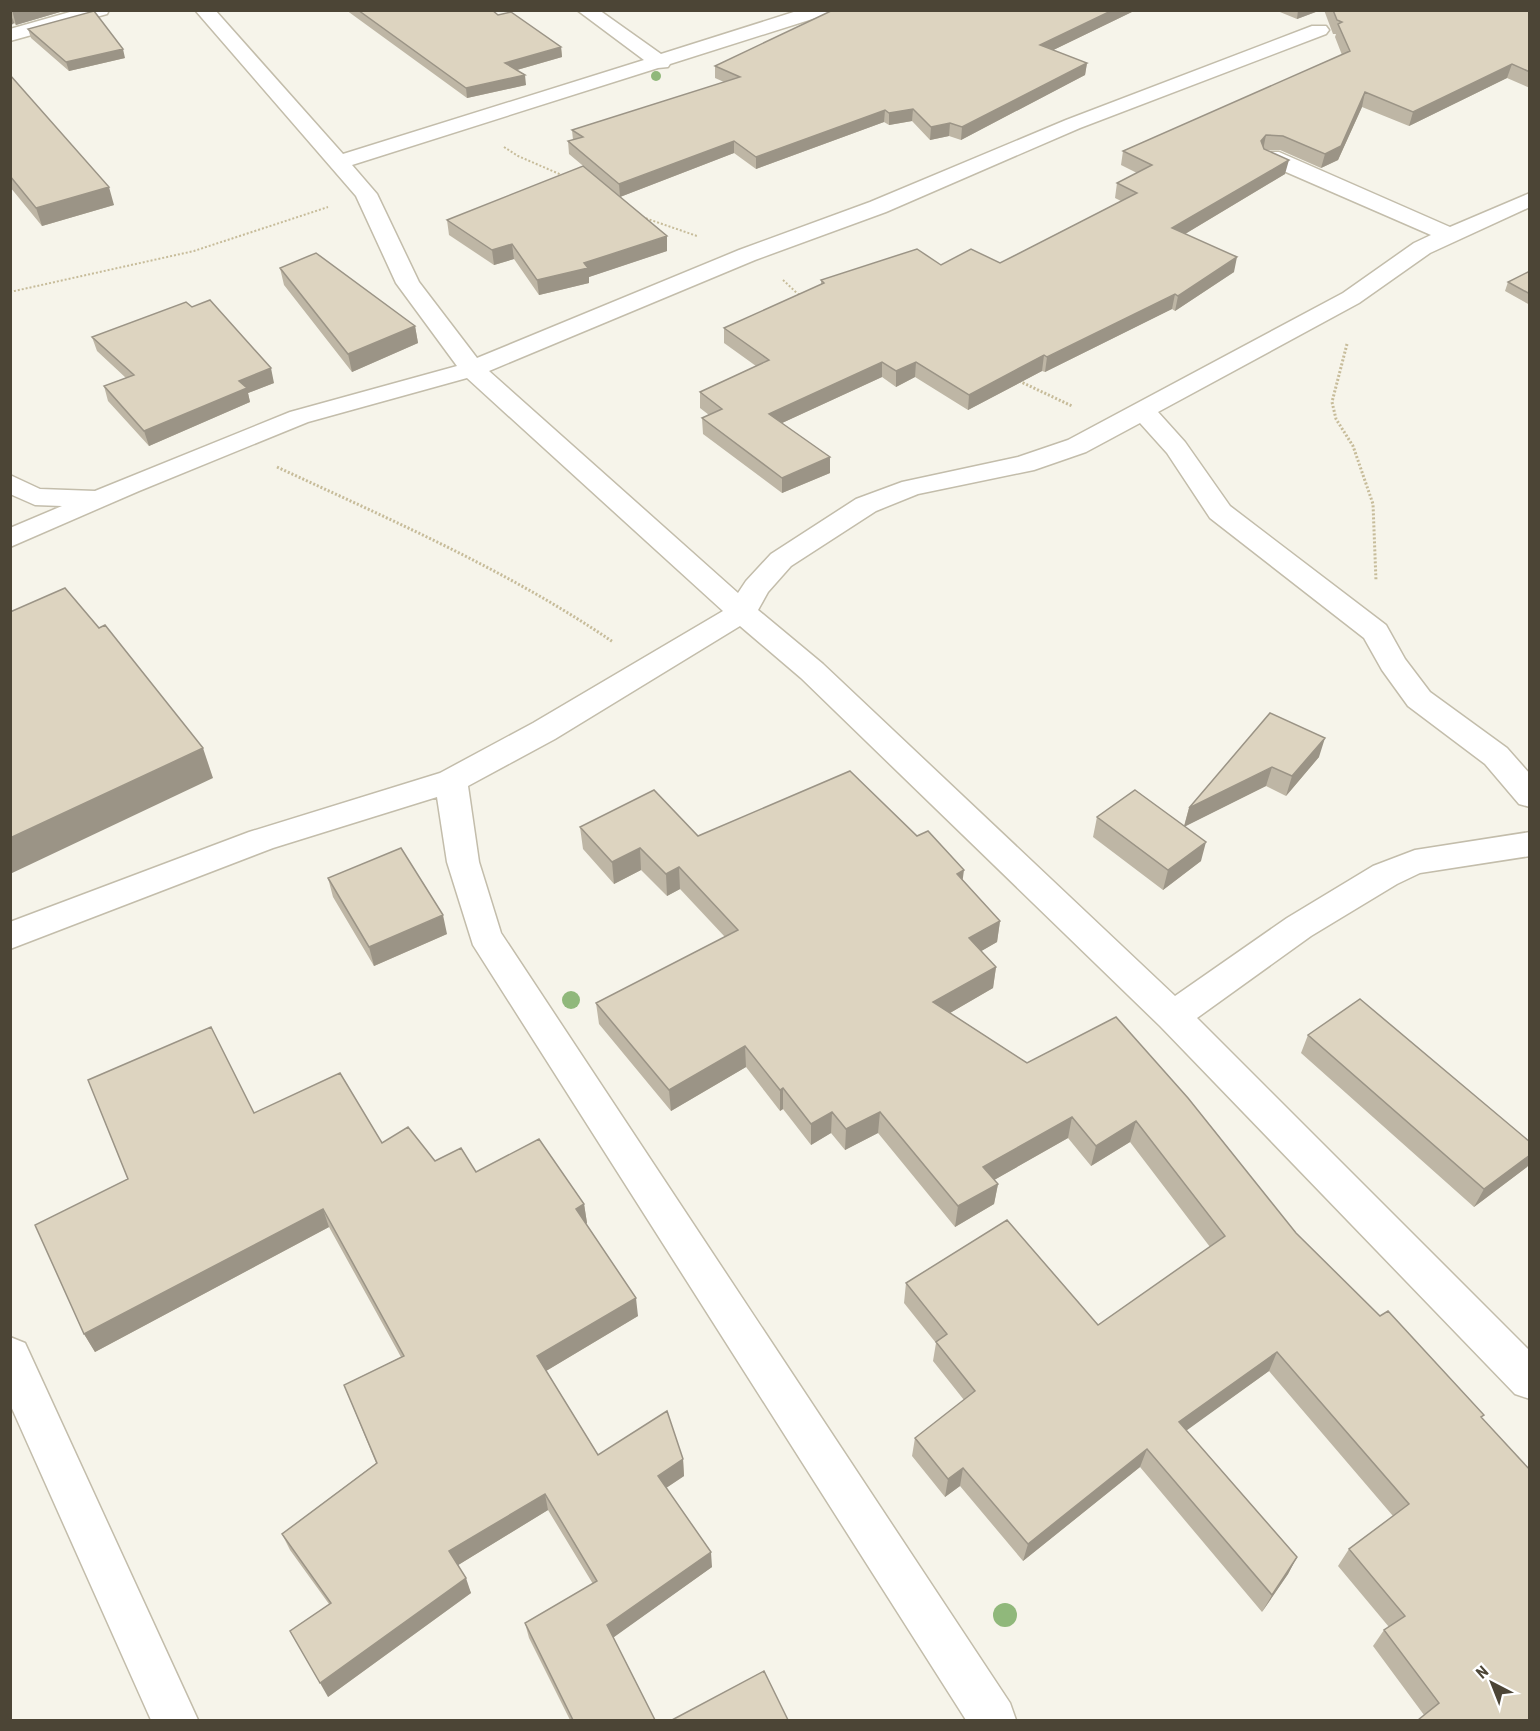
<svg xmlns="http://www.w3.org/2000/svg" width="1540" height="1731" font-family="'Roboto Condensed',sans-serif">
	<rect width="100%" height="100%" fill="#f6f4ea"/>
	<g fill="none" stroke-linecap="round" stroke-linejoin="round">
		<defs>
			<path id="minor" d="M 77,10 L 109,10 L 107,14 L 10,41 L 10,29 Z
				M 195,10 L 215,10 L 343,154 L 644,60 L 577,10 L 599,10 L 661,54 L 800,10 L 830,10 L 828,14 L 670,64 L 668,67 L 658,68 L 352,165 L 377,194 L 419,282 L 477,358 L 739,250 L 870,202 L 1066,120 L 1312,26 L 1326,26 L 1329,30 L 1326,34 L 1080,128 L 886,212 L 755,260 L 489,371 L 738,593 L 746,581 L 771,554 L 856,499 L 902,482 L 1018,457 L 1068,440 L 1343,293 L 1414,243 L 1431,235 L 1263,162 L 1260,157 L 1263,152 L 1279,152 L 1450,227 L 1530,193 L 1530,207 L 1430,253 L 1359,303 L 1158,412 L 1185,442 L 1230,506 L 1386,625 L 1405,659 L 1430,692 L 1507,748 L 1530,774 L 1530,807 L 1519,804 L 1485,764 L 1408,706 L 1382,670 L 1364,638 L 1210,518 L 1167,453 L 1140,423 L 1086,452 L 1034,470 L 918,494 L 876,511 L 791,566 L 768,592 L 758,610 L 823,664 L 1175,996 L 1287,918 L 1373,866 L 1415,850 L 1530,832 L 1530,856 L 1420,873 L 1397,884 L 1311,936 L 1197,1018 L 1530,1351 L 1530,1399 L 1515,1394 L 1160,1026 L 801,678 L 740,626 L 555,739 L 468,786 L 479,862 L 501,933 L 1010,1703 L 1016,1720 L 966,1720 L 473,945 L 447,862 L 437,797 L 273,848 L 10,949 L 10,922 L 249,832 L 440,773 L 533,723 L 723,611 L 467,378 L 308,422 L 139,491 L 10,547 L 10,528 L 62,506 L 35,505 L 10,494 L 10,475 L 40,489 L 95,491 L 290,412 L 457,366 L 396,283 L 356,196 Z
				M 10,1337 L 25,1343 L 198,1720 L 151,1720 L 10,1404 Z"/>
		</defs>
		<use href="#minor" stroke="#c3bdab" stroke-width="3"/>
		<path stroke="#c7bc9a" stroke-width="2" stroke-dasharray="2 2" stroke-linecap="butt" d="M 504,147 L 518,156 L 564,176
			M 642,217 L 697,236
			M 783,280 L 799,295
			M 10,292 L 194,251 L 328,207"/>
		<path stroke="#c7bc9a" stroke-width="3" stroke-dasharray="2 2" stroke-linecap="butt" d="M 798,294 L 801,297
			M 1347,344 L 1332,402 L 1336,419 L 1353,446 L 1373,504 L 1376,581
			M 1019,381 L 1072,406
			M 277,467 C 391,520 509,571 613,642"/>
		<use href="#minor" fill="#fff" fill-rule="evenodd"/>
	</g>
	<g fill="#90b87b">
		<circle cx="656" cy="76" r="5"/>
		<circle cx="571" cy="1000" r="9"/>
		<circle cx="1005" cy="1615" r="12"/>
	</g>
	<path fill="#beb6a5" d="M 10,10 L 67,10 L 16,25 L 14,23 L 10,26 Z
		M 346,10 L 492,10 L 498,15 L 561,47 L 562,57 L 517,70 L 526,85 L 467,98 Z
		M 833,10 L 1136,10 L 1053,50 L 1087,63 L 1085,75 L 961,140 L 949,136 L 930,140 L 912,121 L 889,125 L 884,122 L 756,169 L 734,153 L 620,197 L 569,154 L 568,141 L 573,140 L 572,130 L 724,82 L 715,78 L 715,66 Z
		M 1275,10 L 1321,10 L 1297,19 Z
		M 1324,10 L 1530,10 L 1530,88 L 1507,78 L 1409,126 L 1362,107 L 1338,160 L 1321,168 L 1280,150 L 1267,150 L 1285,174 L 1185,234 L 1234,272 L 1175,311 L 1172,309 L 1045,372 L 1042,371 L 968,410 L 915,377 L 896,387 L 882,377 L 782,423 L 830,473 L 782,493 L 703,434 L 702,418 L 709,415 L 700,408 L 700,392 L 756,366 L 724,343 L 724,328 L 821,285 L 821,280 L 941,265 L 1000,263 L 1121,201 L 1115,198 L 1117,183 L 1137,173 L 1121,165 L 1123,151 L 1342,55 L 1335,37 L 1336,34 L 1333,34 Z
		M 28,29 L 125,58 L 69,71 L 31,38 Z
		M 10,75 L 114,205 L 42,226 L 10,187 Z
		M 447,220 L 667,251 L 589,277 L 589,283 L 539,295 L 514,259 L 494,265 L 449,235 Z
		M 280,268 L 415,326 L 418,343 L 352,372 L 284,285 Z
		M 1530,271 L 1530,305 L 1505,291 L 1508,282 Z
		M 92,337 L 274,383 L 248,393 L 250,402 L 149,446 L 108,401 L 104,386 L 126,378 L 97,351 Z
		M 1270,713 L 1319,757 L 1286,796 L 1266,786 L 1185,826 L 1201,861 L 1163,890 L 1093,837 L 1097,817 L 1184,826 L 1189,808 Z
		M 580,827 L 698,836 L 963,880 L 1000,921 L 997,942 L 981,951 L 996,967 L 993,988 L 950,1013 L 1027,1063 L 1116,1017 L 1296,1233 L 1482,1419 L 1530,1720 L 1424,1715 L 1373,1646 L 1384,1630 L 1389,1627 L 1338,1566 L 1349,1549 L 1393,1516 L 1269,1371 L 1186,1430 L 1297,1557 L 1288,1574 L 1262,1612 L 1140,1467 L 1023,1561 L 960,1486 L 945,1497 L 912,1456 L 915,1438 L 964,1400 L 933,1361 L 936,1343 L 904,1303 L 906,1283 L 1098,1325 L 1210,1247 L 1130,1142 L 1091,1166 L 1068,1138 L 994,1180 L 998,1184 L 994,1204 L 955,1227 L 878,1133 L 845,1150 L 831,1133 L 811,1145 L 783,1109 L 780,1111 L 746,1067 L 671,1111 L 599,1024 L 596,1003 L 725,937 L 680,889 L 667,896 L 641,870 L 614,884 L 583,849 Z
		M 328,878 L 447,934 L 374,966 L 333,897 Z
		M 1308,1035 L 1530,1142 L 1530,1163 L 1527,1167 L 1474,1207 L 1301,1053 Z
		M 254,1113 L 382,1143 L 435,1161 L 584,1204 L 587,1223 L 586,1224 L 638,1316 L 546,1371 L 598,1455 L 683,1459 L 684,1476 L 666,1488 L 712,1567 L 613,1637 L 655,1720 L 570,1720 L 529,1638 L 525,1623 L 593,1584 L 548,1510 L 458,1565 L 471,1593 L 328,1697 L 329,1604 L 290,1550 L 282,1534 L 376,1463 L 344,1385 L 401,1357 L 329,1227 L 95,1352 L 84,1334 L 128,1179 Z"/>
	<path fill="#9b9486" d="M 12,10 L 67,10 L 16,25 Z
		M 1113,10 L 1136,10 L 1039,57 L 1040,45 Z
		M 1298,10 L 1321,10 L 1297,19 Z
		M 10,12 L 14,23 L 10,26 Z
		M 561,47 L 562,57 L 506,73 L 505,63 Z
		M 123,49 L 125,58 L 69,71 L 66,62 Z
		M 1087,63 L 1085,75 L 961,140 L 962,127 Z
		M 1512,64 L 1507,78 L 1409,126 L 1413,112 Z
		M 525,75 L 526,85 L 467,98 L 466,88 Z
		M 1365,92 L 1362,107 L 1338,160 L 1321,168 L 1325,154 Z
		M 913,109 L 912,121 L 889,125 L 889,113 Z
		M 885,110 L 884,122 L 756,169 L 756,157 Z
		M 950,123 L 949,136 L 930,140 L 931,127 Z
		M 1266,135 L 1263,150 L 1261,141 Z
		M 734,141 L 734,153 L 620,197 L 619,184 Z
		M 1289,160 L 1285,174 L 1170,243 L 1172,228 Z
		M 109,187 L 114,205 L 42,226 L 36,208 Z
		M 667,236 L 667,251 L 589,277 L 589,283 L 539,295 L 537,280 L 584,263 Z
		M 512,244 L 514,259 L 494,265 L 492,250 Z
		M 1237,257 L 1234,272 L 1175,311 L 1178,296 Z
		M 1175,294 L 1172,309 L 1045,372 L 1047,357 Z
		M 415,326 L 418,343 L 352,372 L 348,354 Z
		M 1044,355 L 1042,371 L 968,410 L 969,395 Z
		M 882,362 L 882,377 L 769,429 L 769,414 Z
		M 916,362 L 915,377 L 896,387 L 896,371 Z
		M 271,368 L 274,383 L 248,393 L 250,402 L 149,446 L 144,431 L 239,381 Z
		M 830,457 L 830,473 L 782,493 L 782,478 Z
		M 1325,738 L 1319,757 L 1286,796 L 1292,776 Z
		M 203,748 L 213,778 L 10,874 L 10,838 Z
		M 1272,767 L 1266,786 L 1184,827 L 1189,808 Z
		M 1206,842 L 1201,861 L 1163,890 L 1168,870 Z
		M 640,848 L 641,870 L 614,884 L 612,862 Z
		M 679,867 L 680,889 L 667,896 L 666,874 Z
		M 964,870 L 961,892 L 957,874 Z
		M 443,915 L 447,934 L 374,966 L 369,947 Z
		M 1000,921 L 997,942 L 966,960 L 969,938 Z
		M 996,967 L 993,988 L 931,1024 L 933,1002 Z
		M 745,1046 L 746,1067 L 671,1111 L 669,1090 Z
		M 783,1088 L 783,1109 L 780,1111 L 780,1090 Z
		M 832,1112 L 831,1133 L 811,1145 L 811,1124 Z
		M 880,1112 L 878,1133 L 845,1150 L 846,1129 Z
		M 1072,1117 L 1068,1138 L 980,1188 L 983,1167 Z
		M 1136,1121 L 1130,1142 L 1091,1166 L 1096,1146 Z
		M 1530,1155 L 1530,1163 L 1527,1167 L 1474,1207 L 1484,1189 Z
		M 998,1184 L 994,1204 L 955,1227 L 958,1206 Z
		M 584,1204 L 587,1223 L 579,1227 L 576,1209 Z
		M 323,1209 L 329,1227 L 95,1352 L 84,1334 Z
		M 636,1298 L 638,1316 L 541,1374 L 537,1356 Z
		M 1277,1352 L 1269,1371 L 1172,1441 L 1179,1422 Z
		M 1147,1449 L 1140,1467 L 1023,1561 L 1028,1544 Z
		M 683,1459 L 684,1476 L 660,1492 L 658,1476 Z
		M 963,1468 L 960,1486 L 945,1497 L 948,1479 Z
		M 545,1494 L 548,1510 L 455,1567 L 449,1551 Z
		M 711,1552 L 712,1567 L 610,1640 L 607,1625 Z
		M 1297,1557 L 1288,1574 L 1262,1612 L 1272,1595 Z
		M 466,1578 L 471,1593 L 328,1697 L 320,1683 Z"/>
	<path fill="#ddd4c0" stroke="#9b9486" stroke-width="1.5" d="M 358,10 L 492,10 L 498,15 L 511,12 L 561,47 L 505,63 L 525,75 L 466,88 Z
		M 833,10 L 1113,10 L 1040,45 L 1087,63 L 962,127 L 950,123 L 931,127 L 913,109 L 889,113 L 885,110 L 756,157 L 734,141 L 619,184 L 568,141 L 583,137 L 572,130 L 740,77 L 715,66 Z
		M 1333,10 L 1530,10 L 1530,72 L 1512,64 L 1413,112 L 1365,92 L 1341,146 L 1325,154 L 1283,136 L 1266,135 L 1261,141 L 1264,149 L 1289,160 L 1172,228 L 1237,257 L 1178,296 L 1175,294 L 1047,357 L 1044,355 L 969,395 L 916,362 L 896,371 L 882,362 L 769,414 L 830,457 L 782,478 L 702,418 L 722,409 L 700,392 L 769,360 L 724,328 L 824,283 L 821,280 L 917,249 L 941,265 L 971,249 L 1000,263 L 1137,193 L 1117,183 L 1152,165 L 1123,151 L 1350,51 L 1338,24 L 1342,22 L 1337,20 Z
		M 94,11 L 123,49 L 66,62 L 28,29 Z
		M 10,75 L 109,187 L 36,208 L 10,176 Z
		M 583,166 L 667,236 L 584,263 L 588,268 L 537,280 L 512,244 L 492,250 L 447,220 Z
		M 316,253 L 415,326 L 348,354 L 280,268 Z
		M 1530,271 L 1530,294 L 1508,282 Z
		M 210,300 L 271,368 L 239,381 L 247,388 L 144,431 L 104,386 L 134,375 L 92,337 L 186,302 L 192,307 Z
		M 65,588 L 99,628 L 105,625 L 203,748 L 10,838 L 10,612 Z
		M 1270,713 L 1325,738 L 1292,776 L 1272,767 L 1189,808 Z
		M 850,771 L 917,836 L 928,831 L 964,870 L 957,874 L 1000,921 L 969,938 L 996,967 L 933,1002 L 1027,1063 L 1116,1017 L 1188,1098 L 1296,1233 L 1380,1316 L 1388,1311 L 1484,1415 L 1481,1417 L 1530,1470 L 1530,1720 L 1418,1720 L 1439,1703 L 1384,1630 L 1405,1616 L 1349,1549 L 1409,1504 L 1277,1352 L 1179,1422 L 1297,1557 L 1272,1595 L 1147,1449 L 1028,1544 L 963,1468 L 948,1479 L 915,1438 L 975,1391 L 936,1342 L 947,1334 L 906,1283 L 1007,1220 L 1098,1325 L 1225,1236 L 1136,1121 L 1096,1146 L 1072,1117 L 983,1167 L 998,1184 L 958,1206 L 880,1112 L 846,1129 L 832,1112 L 811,1124 L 783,1088 L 780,1090 L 745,1046 L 669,1090 L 596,1003 L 738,930 L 679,867 L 666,874 L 640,848 L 612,862 L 580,827 L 654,790 L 698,836 Z
		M 1135,790 L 1206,842 L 1168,870 L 1097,817 Z
		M 401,848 L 443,915 L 369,947 L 328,878 Z
		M 1360,999 L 1530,1142 L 1530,1155 L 1484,1189 L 1308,1035 Z
		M 211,1027 L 254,1113 L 340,1073 L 382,1143 L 408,1127 L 435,1161 L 461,1148 L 476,1172 L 539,1139 L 584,1204 L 576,1209 L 636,1298 L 537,1356 L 598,1455 L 667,1411 L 683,1459 L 658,1476 L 711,1552 L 607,1625 L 655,1720 L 573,1720 L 525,1623 L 597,1581 L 545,1494 L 449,1551 L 466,1578 L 320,1683 L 290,1631 L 331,1603 L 282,1534 L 377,1463 L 344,1385 L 404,1356 L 323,1209 L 84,1334 L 35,1225 L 128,1179 L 88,1080 Z
		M 764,1671 L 788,1720 L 672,1720 Z"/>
	<rect width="1540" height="1731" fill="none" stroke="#4c4536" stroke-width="24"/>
	<g transform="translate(1492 1683) rotate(318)" stroke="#ffffff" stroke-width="4.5" paint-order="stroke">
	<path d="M0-4.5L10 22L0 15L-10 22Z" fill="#4c4536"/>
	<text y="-9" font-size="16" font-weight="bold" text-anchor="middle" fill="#4c4536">N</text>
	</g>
</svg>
